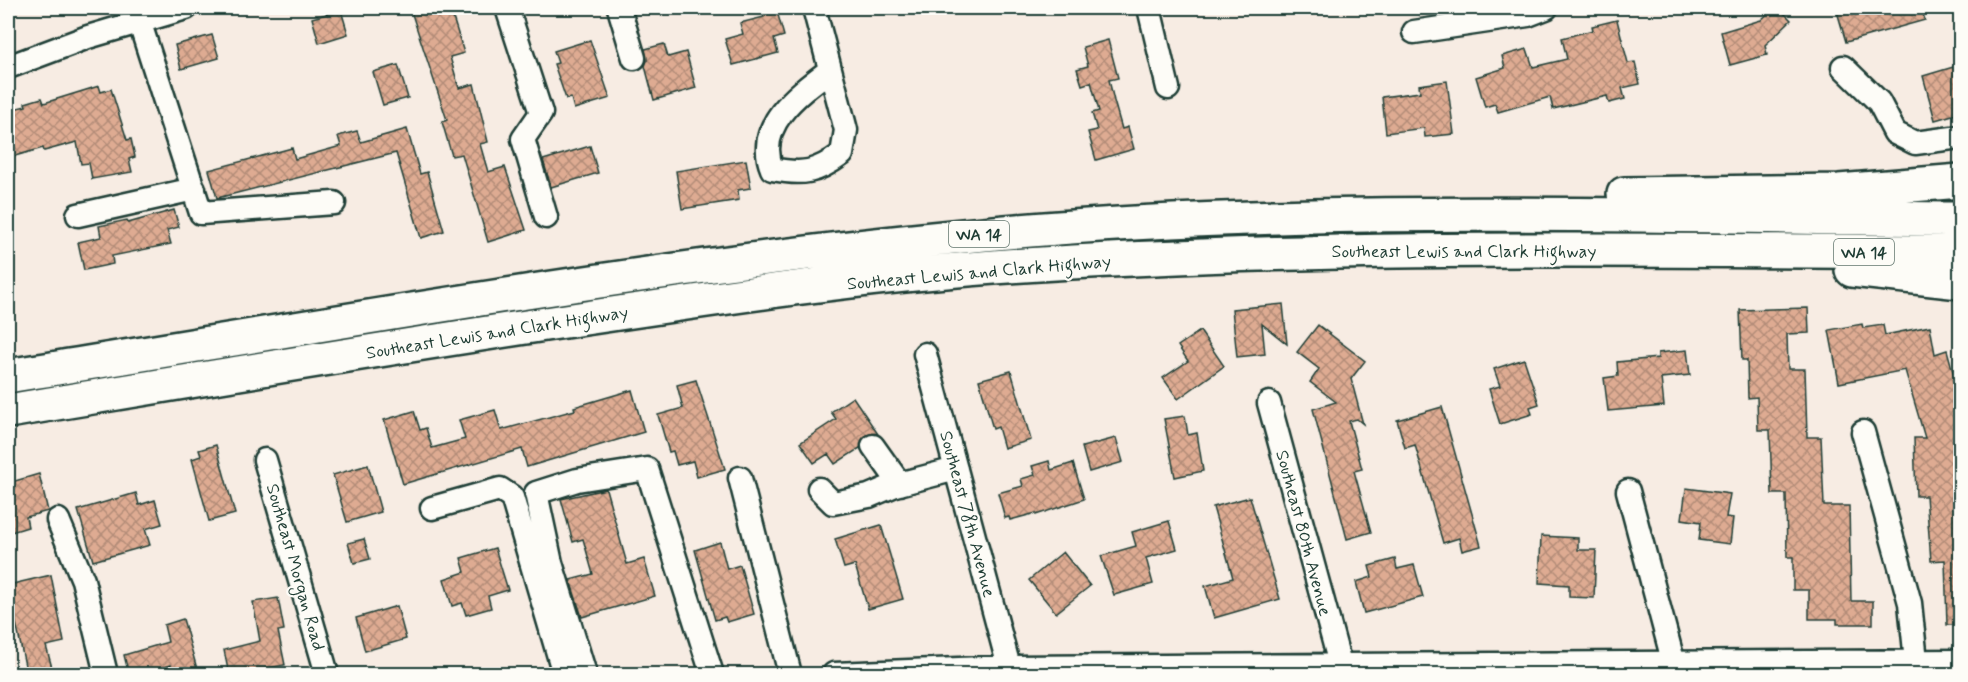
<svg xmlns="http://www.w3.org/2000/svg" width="1968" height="682" font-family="Mynerve,sans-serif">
	<defs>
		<pattern id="building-cross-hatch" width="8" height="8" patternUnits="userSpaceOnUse" patternTransform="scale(1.5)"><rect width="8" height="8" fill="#deab92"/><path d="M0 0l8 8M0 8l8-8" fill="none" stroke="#b38c78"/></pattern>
	</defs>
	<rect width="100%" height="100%" fill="#f7ece3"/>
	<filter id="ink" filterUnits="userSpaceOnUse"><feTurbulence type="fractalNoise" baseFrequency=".0167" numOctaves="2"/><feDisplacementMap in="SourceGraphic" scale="12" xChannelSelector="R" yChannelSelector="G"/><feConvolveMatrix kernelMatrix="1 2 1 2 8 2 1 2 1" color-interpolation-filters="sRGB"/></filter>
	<g filter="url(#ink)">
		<path fill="url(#building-cross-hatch)" stroke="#1f3d34" stroke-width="1.5" d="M 410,8 L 450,8 L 464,53 L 450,57 L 459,88 L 474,84 L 488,142 L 480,144 L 488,172 L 505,167 L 526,230 L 488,242 L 462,154 L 452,156 L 442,122 L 447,120 Z
			M 761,8 L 776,8 L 784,36 L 774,39 L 778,53 L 733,65 L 725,39 L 743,34 L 740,23 L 764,17 Z
			M 1774,8 L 1779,8 L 1791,20 L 1765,45 L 1767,55 L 1730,65 L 1721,32 L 1761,20 Z
			M 1836,8 L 1921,8 L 1925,20 L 1846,42 Z
			M 341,10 L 348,34 L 319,43 L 312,18 Z
			M 1617,20 L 1628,63 L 1635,62 L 1640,84 L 1622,88 L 1625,99 L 1609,103 L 1607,96 L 1553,109 L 1550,97 L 1498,112 L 1495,104 L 1485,107 L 1476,77 L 1505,68 L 1502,56 L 1527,49 L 1533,67 L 1567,59 L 1562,38 L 1593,30 L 1592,26 Z
			M 212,35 L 219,58 L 181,69 L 175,45 Z
			M 590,40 L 610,98 L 574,109 L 571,98 L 566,99 L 554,64 L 558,63 L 554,51 Z
			M 1108,40 L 1118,78 L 1109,80 L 1114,101 L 1122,129 L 1128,127 L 1134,149 L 1096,160 L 1088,132 L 1097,130 L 1092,113 L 1099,111 L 1091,82 L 1082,85 L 1077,69 L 1088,66 L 1083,47 Z
			M 664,44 L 668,57 L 686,52 L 696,88 L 654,100 L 645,66 L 647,61 L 645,49 Z
			M 398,65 L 408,98 L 383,105 L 373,72 Z
			M 1960,65 L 1960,113 L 1935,120 L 1923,76 Z
			M 1447,81 L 1454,134 L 1425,137 L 1424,128 L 1386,133 L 1382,97 L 1420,92 L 1419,85 Z
			M 99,86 L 101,92 L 111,89 L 127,140 L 131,139 L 135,157 L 129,159 L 132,172 L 92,179 L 89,163 L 81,164 L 77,142 L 44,151 L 43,148 L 8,158 L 9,110 L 26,106 L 25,103 L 42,98 L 44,103 Z
			M 407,129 L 420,174 L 427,172 L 444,231 L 421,238 L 396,153 L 217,198 L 209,170 L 292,148 L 295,159 L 341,146 L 338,136 L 357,131 L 361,142 Z
			M 590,146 L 598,173 L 551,187 L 543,160 Z
			M 746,160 L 751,188 L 738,190 L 739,200 L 682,209 L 676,171 Z
			M 174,210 L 179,227 L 167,230 L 171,244 L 112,256 L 113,264 L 84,270 L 78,242 L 101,237 L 99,226 L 127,220 L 128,223 Z
			M 1283,304 L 1287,344 L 1262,324 L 1265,354 L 1237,357 L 1232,309 Z
			M 1808,308 L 1809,333 L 1787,334 L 1788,369 L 1805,369 L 1807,437 L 1821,437 L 1824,506 L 1849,506 L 1851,601 L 1873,601 L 1873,624 L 1837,624 L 1837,619 L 1809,619 L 1809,590 L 1793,590 L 1793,557 L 1787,557 L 1786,494 L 1772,494 L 1770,430 L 1758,430 L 1757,397 L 1748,398 L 1747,360 L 1742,360 L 1740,310 Z
			M 1862,324 L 1863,328 L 1883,325 L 1885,335 L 1930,326 L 1935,354 L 1947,350 L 1960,397 L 1960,625 L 1947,625 L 1945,560 L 1931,561 L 1926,496 L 1916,496 L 1914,438 L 1925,438 L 1905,370 L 1839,383 L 1829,330 Z
			M 1318,325 L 1365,361 L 1351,379 L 1363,424 L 1357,419 L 1349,421 L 1362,469 L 1354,471 L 1371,532 L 1347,539 L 1313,409 L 1336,402 L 1310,382 L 1319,369 L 1297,352 Z
			M 1200,331 L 1224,366 L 1178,399 L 1163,378 L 1188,361 L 1178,346 Z
			M 1687,350 L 1690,375 L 1661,378 L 1664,406 L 1608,411 L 1604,378 L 1618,376 L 1617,362 L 1658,358 L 1658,353 Z
			M 1524,359 L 1539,404 L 1530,407 L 1532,414 L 1500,424 L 1489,389 L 1500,386 L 1494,369 Z
			M 1011,371 L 1031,440 L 1004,448 L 998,427 L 993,429 L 979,380 Z
			M 696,380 L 725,469 L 697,477 L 693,461 L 677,465 L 673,451 L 669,452 L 658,415 L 683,408 L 677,385 Z
			M 632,390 L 644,432 L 527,467 L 522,449 L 403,484 L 384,420 L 414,411 L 420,430 L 426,428 L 432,448 L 465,439 L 459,420 L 495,410 L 501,430 L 575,410 L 574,407 Z
			M 853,397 L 878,434 L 866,435 L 860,448 L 835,464 L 828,454 L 814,463 L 800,443 L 836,419 L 831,412 Z
			M 1442,407 L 1481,546 L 1462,551 L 1459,538 L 1443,543 L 1415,445 L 1405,448 L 1397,420 Z
			M 1185,416 L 1188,435 L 1197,433 L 1203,471 L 1175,477 L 1164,419 Z
			M 1116,438 L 1123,462 L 1089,472 L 1082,447 Z
			M 216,445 L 235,514 L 209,521 L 192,459 L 201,456 L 199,450 Z
			M 1049,461 L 1051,470 L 1073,463 L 1084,499 L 1036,515 L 1036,513 L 1010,520 L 1009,517 L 1005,518 L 998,493 L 1023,486 L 1021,479 L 1035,475 L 1032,466 Z
			M 368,465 L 381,512 L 347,522 L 333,475 Z
			M 39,474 L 48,511 L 26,517 L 28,527 L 8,533 L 8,483 Z
			M 1686,488 L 1730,494 L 1726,517 L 1733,518 L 1730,544 L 1699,540 L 1701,522 L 1682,519 Z
			M 606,489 L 627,564 L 644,559 L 655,596 L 582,617 L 570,580 L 593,574 L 583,539 L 573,542 L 561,499 Z
			M 136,493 L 139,505 L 155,500 L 162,524 L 145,529 L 150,545 L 93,561 L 78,510 Z
			M 1250,497 L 1280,599 L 1214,618 L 1205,586 L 1233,578 L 1213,507 Z
			M 1169,521 L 1177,549 L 1146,558 L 1153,584 L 1114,595 L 1101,556 L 1136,546 L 1132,532 Z
			M 881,525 L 903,599 L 868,609 L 855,565 L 844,568 L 835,539 Z
			M 1541,536 L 1578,538 L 1578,550 L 1596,550 L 1594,598 L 1569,597 L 1569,585 L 1539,583 Z
			M 364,539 L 370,559 L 354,563 L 348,543 Z
			M 720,542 L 727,569 L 740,565 L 754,614 L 727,622 L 725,617 L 715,620 L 695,550 Z
			M 495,548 L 508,590 L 488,596 L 491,608 L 466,615 L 462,603 L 452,606 L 444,579 L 465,572 L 461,558 Z
			M 1063,552 L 1090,586 L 1056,613 L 1029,580 Z
			M 1395,559 L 1397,569 L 1414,565 L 1423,597 L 1364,613 L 1356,582 L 1372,577 L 1369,566 Z
			M 51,575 L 64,642 L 46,646 L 54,675 L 27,675 L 8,585 Z
			M 278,598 L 284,630 L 278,631 L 285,665 L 229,675 L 224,650 L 260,641 L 253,602 Z
			M 397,606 L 406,639 L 365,651 L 356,618 Z
			M 183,619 L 197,669 L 174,675 L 171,665 L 140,675 L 129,675 L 124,655 L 168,642 L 164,625 Z"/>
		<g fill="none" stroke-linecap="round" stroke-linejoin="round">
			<defs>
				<path id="minor" d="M 135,8 L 201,213 L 334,203
					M 507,8 L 541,113 L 523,139 L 546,217
					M 619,8 L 634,58
					M 814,8 L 846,130 L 842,154 C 816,173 803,175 772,169 C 754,125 799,93 830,70
					M 1149,8 L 1168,88
					M 1414,32 L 1528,15 L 1546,8
					M 8,67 L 88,37 L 186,8
					M 1843,67 L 1879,102 L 1895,133 L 1915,143 L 1960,137
					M 78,215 L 194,189
					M 925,354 L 1009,667 L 1008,674
					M 1269,403 L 1340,664
					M 1863,432 L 1910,603 L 1916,661
					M 873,446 L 900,484
					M 265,460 L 327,674
					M 740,478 L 790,674
					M 819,489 L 833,503 L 869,496 L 895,485 L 956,469
					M 1628,491 L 1674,664
					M 432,508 L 500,489 L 512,497 L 564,674
					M 58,520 L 83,580 L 106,674
					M 585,674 L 551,563 L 536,493 L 577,480 L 647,469 L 712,674
					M 834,674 L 1009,667 L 1960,661"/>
				<path id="highway" d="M 1624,194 L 1839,191 L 1960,181
					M 1852,270 L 1960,282
					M 8,376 C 332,324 657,264 984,234 C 1305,204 1638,216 1960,219
					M 8,411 C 202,379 397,346 592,317 C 725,297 860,277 994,267 C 1316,244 1638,250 1960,252"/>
			</defs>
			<use href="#minor" stroke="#1f3d34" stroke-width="27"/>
			<use href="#highway" stroke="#1f3d34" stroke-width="38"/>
			<use href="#minor" stroke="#fdfcf7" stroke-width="22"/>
			<use href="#highway" stroke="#fdfcf7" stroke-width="33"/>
		</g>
	</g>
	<g text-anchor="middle" stroke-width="4.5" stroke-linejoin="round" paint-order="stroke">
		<g fill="#fdfcf7" stroke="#62766e" stroke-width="1.5">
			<rect x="949" y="221" width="60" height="26" rx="4.5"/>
			<rect x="1834" y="239" width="60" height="26" rx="4.5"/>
		</g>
		<g font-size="16" font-weight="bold" fill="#1f3d34">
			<text x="979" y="240">WA 14</text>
			<text x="1864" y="258">WA 14</text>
		</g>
		<g font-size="18" fill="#1f3d34" stroke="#fdfcf7">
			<text x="1464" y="257">Southeast Lewis and Clark Highway</text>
			<text transform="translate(979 272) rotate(-5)" y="6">Southeast Lewis and Clark Highway</text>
			<text transform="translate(497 332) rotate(-9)" y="6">Southeast Lewis and Clark Highway</text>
			<text transform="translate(968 514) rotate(75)" y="6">Southeast 78th Avenue</text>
			<text transform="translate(1304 533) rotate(75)" y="6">Southeast 80th Avenue</text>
			<text transform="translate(296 567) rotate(74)" y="6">Southeast Morgan Road</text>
		</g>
	</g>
	<rect width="1968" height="682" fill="none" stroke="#fdfcf7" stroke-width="30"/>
	<rect x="15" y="15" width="1938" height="652" fill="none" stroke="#1f3d34" stroke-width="2" filter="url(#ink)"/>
</svg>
